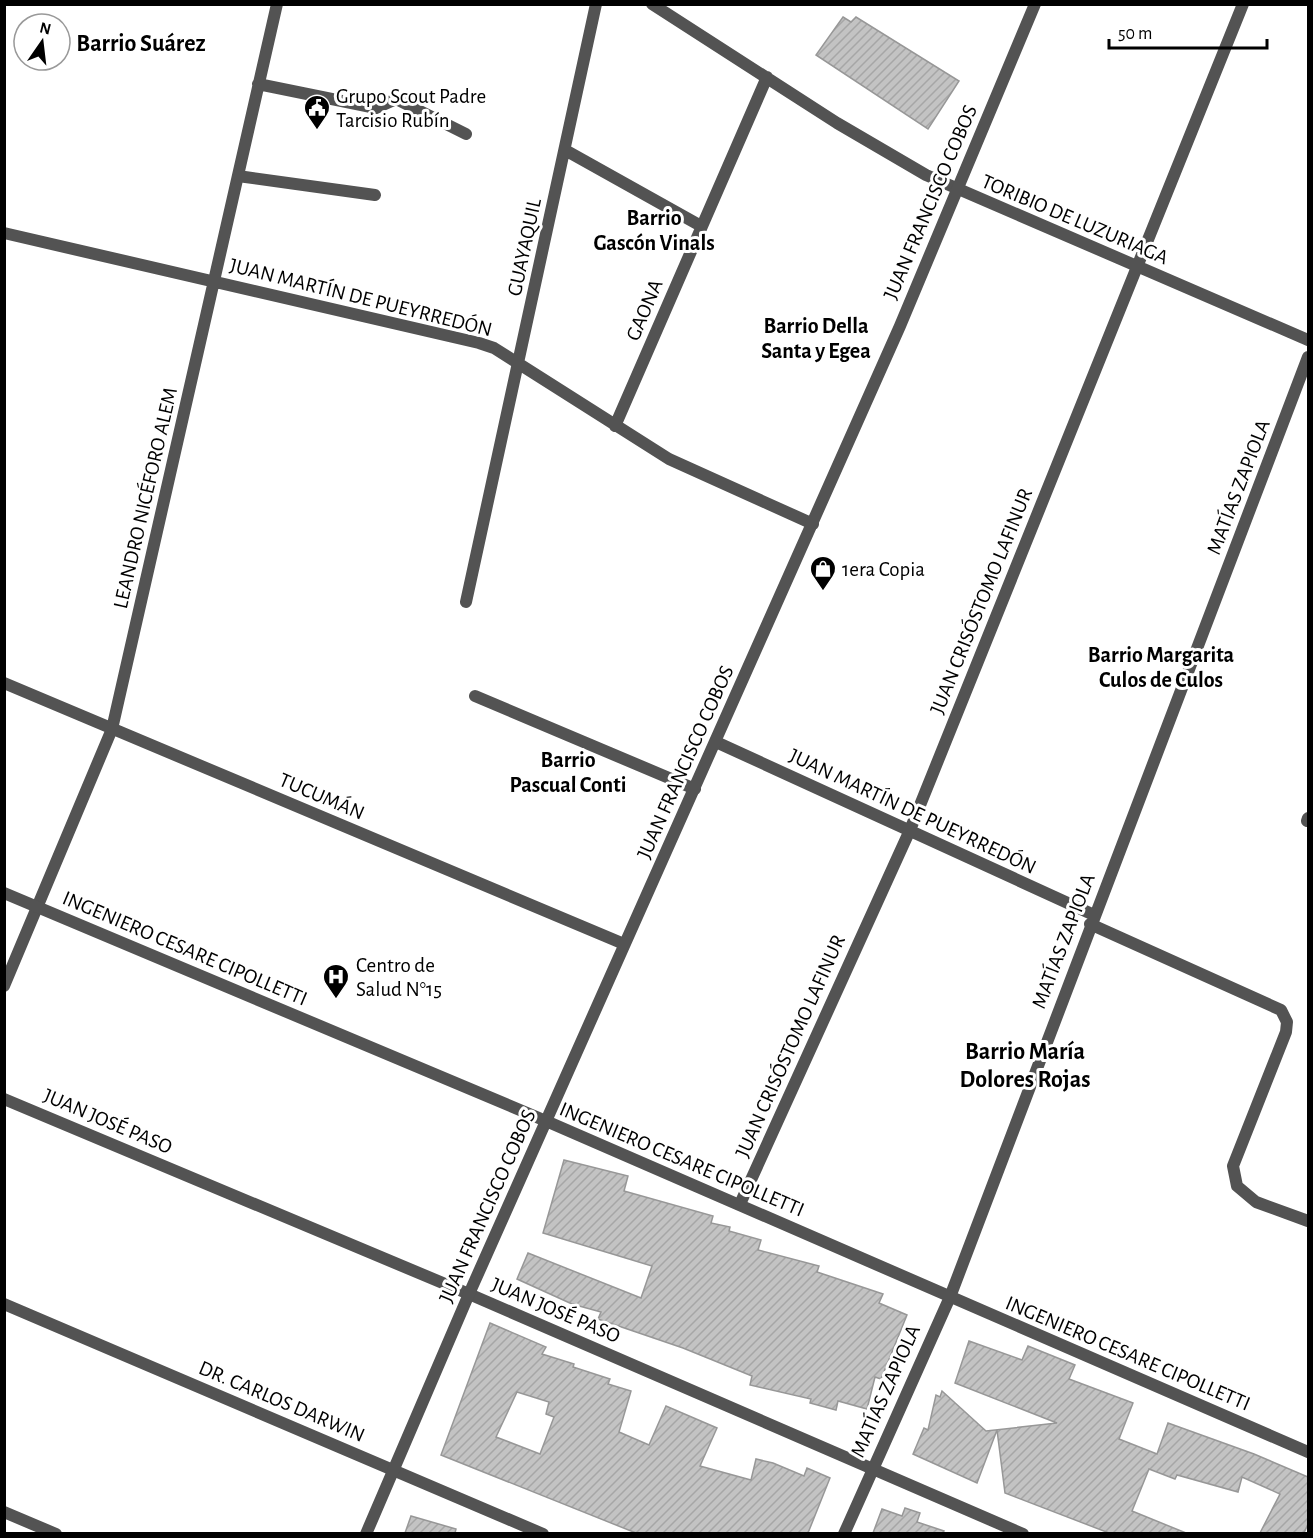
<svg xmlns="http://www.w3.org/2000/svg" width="1313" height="1538" font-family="'Alegreya Sans',sans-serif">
	<defs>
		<pattern id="building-hatch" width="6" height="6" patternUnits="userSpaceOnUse" patternTransform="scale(1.5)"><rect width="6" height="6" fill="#c3c3c3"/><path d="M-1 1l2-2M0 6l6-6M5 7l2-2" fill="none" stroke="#a6a6a6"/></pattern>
	</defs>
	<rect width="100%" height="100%" fill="#fff"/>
	<path fill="url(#building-hatch)" stroke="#979797" stroke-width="1.5" fill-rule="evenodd" d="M 843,17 L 851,22 L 856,17 L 959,81 L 928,129 L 816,55 Z
		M 564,1160 L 628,1176 L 624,1191 L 713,1216 L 711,1223 L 730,1227 L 729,1231 L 761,1240 L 758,1250 L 819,1266 L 817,1272 L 883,1294 L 879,1303 L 907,1315 L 881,1379 L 875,1377 L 867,1409 L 838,1401 L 836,1410 L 810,1403 L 811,1399 L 750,1385 L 752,1376 L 683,1348 L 598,1319 L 601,1312 L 572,1304 L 517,1279 L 528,1253 L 641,1298 L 652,1266 L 543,1233 Z
		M 490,1323 L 546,1347 L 542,1354 L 574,1364 L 573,1367 L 610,1379 L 608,1384 L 631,1391 L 619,1432 L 649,1445 L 666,1406 L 717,1428 L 700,1466 L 751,1480 L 756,1459 L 773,1463 L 804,1476 L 807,1468 L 830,1478 L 808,1533 L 636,1533 L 441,1455 ZM 517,1392 L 549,1402 L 546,1414 L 554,1417 L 540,1454 L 496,1437 Z
		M 969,1341 L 1022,1360 L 1028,1346 L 1075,1365 L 1069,1379 L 1133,1403 L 1119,1439 L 1157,1454 L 1168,1423 L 1254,1454 L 1308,1477 L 1308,1524 L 1304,1533 L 1260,1533 L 1280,1494 L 1242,1477 L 1238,1492 L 1177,1475 L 1175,1479 L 1149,1469 L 1132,1511 L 1186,1533 L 1109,1533 L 1005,1493 L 997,1430 L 977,1483 L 913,1454 L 924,1428 L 928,1430 L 936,1395 L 940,1397 L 942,1391 L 986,1431 L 1057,1423 L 955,1383 Z
		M 905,1508 L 920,1513 L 917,1522 L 944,1531 L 943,1533 L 873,1533 L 882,1509 L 902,1516 Z
		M 411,1516 L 456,1529 L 455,1533 L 405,1533 Z"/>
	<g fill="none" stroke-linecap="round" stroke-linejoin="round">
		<path stroke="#535353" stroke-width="12" d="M 652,4 L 837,123 L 926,175 L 1308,340
			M 258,84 L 376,108 L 396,99 L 466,134
			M 565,150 L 701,226
			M 238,176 L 375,195
			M 4,233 L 479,343 L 494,348 L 669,459 L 813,524
			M 615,426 L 767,77
			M 466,602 L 596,4
			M 4,683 L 624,944
			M 475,696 L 695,789
			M 716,742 L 1094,915
			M 1307,821 L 1308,818
			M 1090,924 L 1281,1010 L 1287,1022 L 1286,1032 L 1233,1166 L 1237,1186 L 1256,1202 L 1308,1221
			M 4,986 L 112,729 L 277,4
			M 4,1099 L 469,1294 L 1023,1534
			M 740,1204 L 910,830 L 1243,4
			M 4,1304 L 543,1534
			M 4,1512 L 56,1534
			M 844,1534 L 950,1297 L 1308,357"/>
		<path stroke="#535353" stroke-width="12" d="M 4,893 L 546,1121 L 1308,1452
			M 366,1534 L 469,1294 L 900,326 L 1035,4"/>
	</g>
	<defs>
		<symbol id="civic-pin" viewBox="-11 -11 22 30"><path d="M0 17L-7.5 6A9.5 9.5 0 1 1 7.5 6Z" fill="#000" stroke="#fff"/><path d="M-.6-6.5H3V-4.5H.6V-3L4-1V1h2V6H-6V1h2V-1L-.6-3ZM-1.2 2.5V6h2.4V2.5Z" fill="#fff"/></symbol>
		<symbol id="shop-pin" viewBox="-11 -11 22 30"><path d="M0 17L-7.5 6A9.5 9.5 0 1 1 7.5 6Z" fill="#000" stroke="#fff"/><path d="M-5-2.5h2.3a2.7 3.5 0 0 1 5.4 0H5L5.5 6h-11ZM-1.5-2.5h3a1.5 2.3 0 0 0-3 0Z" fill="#fff"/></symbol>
		<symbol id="hospital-pin" viewBox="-11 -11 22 30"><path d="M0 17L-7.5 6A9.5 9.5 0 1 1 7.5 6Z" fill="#000" stroke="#fff"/><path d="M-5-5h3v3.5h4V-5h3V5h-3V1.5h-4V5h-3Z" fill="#fff"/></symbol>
	</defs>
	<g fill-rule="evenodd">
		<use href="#civic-pin" x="302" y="93" width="30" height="40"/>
		<use href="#shop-pin" x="808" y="554" width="30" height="40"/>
		<use href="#hospital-pin" x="321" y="962" width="30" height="40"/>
	</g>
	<g text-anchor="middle" stroke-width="6" stroke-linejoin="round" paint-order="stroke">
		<g font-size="21" fill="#000" stroke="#fff" text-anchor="start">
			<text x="336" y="103">Grupo Scout Padre<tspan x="336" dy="24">Tarcisio Rubín</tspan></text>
			<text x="842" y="576">1era Copia</text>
			<text x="356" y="972">Centro de<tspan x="356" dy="24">Salud N°15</tspan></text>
		</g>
		<g font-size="21" fill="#000" stroke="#fff">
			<text transform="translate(930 202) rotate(-67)" y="7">JUAN FRANCISCO COBOS</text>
			<text transform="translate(1075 219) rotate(23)" y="7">TORIBIO DE LUZURIAGA</text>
			<text transform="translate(524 247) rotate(-78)" y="7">GUAYAQUIL</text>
			<text transform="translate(361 297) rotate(14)" y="7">JUAN MARTÍN DE PUEYRREDÓN</text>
			<text transform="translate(644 310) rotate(-67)" y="7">GAONA</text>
			<text transform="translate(1238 487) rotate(-69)" y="7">MATÍAS ZAPIOLA</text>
			<text transform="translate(145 498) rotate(-77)" y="7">LEANDRO NICÉFORO ALEM</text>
			<text transform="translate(981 601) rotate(-68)" y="7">JUAN CRISÓSTOMO LAFINUR</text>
			<text transform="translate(685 762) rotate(-66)" y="7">JUAN FRANCISCO COBOS</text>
			<text transform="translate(322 796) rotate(23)" y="7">TUCUMÁN</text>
			<text transform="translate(913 811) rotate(25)" y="7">JUAN MARTÍN DE PUEYRREDÓN</text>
			<text transform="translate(1063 941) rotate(-69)" y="7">MATÍAS ZAPIOLA</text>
			<text transform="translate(185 948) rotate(23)" y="7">INGENIERO CESARE CIPOLLETTI</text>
			<text transform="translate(790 1046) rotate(-66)" y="7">JUAN CRISÓSTOMO LAFINUR</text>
			<text transform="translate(108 1121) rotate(23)" y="7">JUAN JOSÉ PASO</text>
			<text transform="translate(682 1159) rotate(23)" y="7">INGENIERO CESARE CIPOLLETTI</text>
			<text transform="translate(487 1206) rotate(-66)" y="7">JUAN FRANCISCO COBOS</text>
			<text transform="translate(556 1310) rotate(23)" y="7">JUAN JOSÉ PASO</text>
			<text transform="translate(1128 1353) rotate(23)" y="7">INGENIERO CESARE CIPOLLETTI</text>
			<text transform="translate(885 1391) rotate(-66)" y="7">MATÍAS ZAPIOLA</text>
			<text transform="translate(282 1401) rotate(23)" y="7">DR. CARLOS DARWIN</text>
		</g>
		<g font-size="22" font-weight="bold" fill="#000" stroke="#fff">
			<text x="654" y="225">Barrio<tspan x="654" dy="25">Gascón Vinals</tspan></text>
			<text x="816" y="333">Barrio Della<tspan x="816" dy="25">Santa y Egea</tspan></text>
			<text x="1161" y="662">Barrio Margarita<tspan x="1161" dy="25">Culos de Culos</tspan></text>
			<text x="568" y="767">Barrio<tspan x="568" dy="25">Pascual Conti</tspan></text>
		</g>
		<g font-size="24" font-weight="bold" fill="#000" stroke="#fff">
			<text x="141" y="51">Barrio Suárez</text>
			<text x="1025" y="1059">Barrio María<tspan x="1025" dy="28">Dolores Rojas</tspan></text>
		</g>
	</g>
	<rect width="1313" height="1538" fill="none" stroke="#000000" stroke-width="12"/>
	<g transform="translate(42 42) rotate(14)"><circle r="28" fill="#ffffff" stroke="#999999" stroke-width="1.5"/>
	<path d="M0-4.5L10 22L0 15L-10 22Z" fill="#000000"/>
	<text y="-9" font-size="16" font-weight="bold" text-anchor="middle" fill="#000000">N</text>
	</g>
	<path d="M1109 39v9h158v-9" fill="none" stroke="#000000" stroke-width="3"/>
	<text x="1118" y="39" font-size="18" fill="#000000" stroke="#ffffff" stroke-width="4.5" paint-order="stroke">50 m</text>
</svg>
